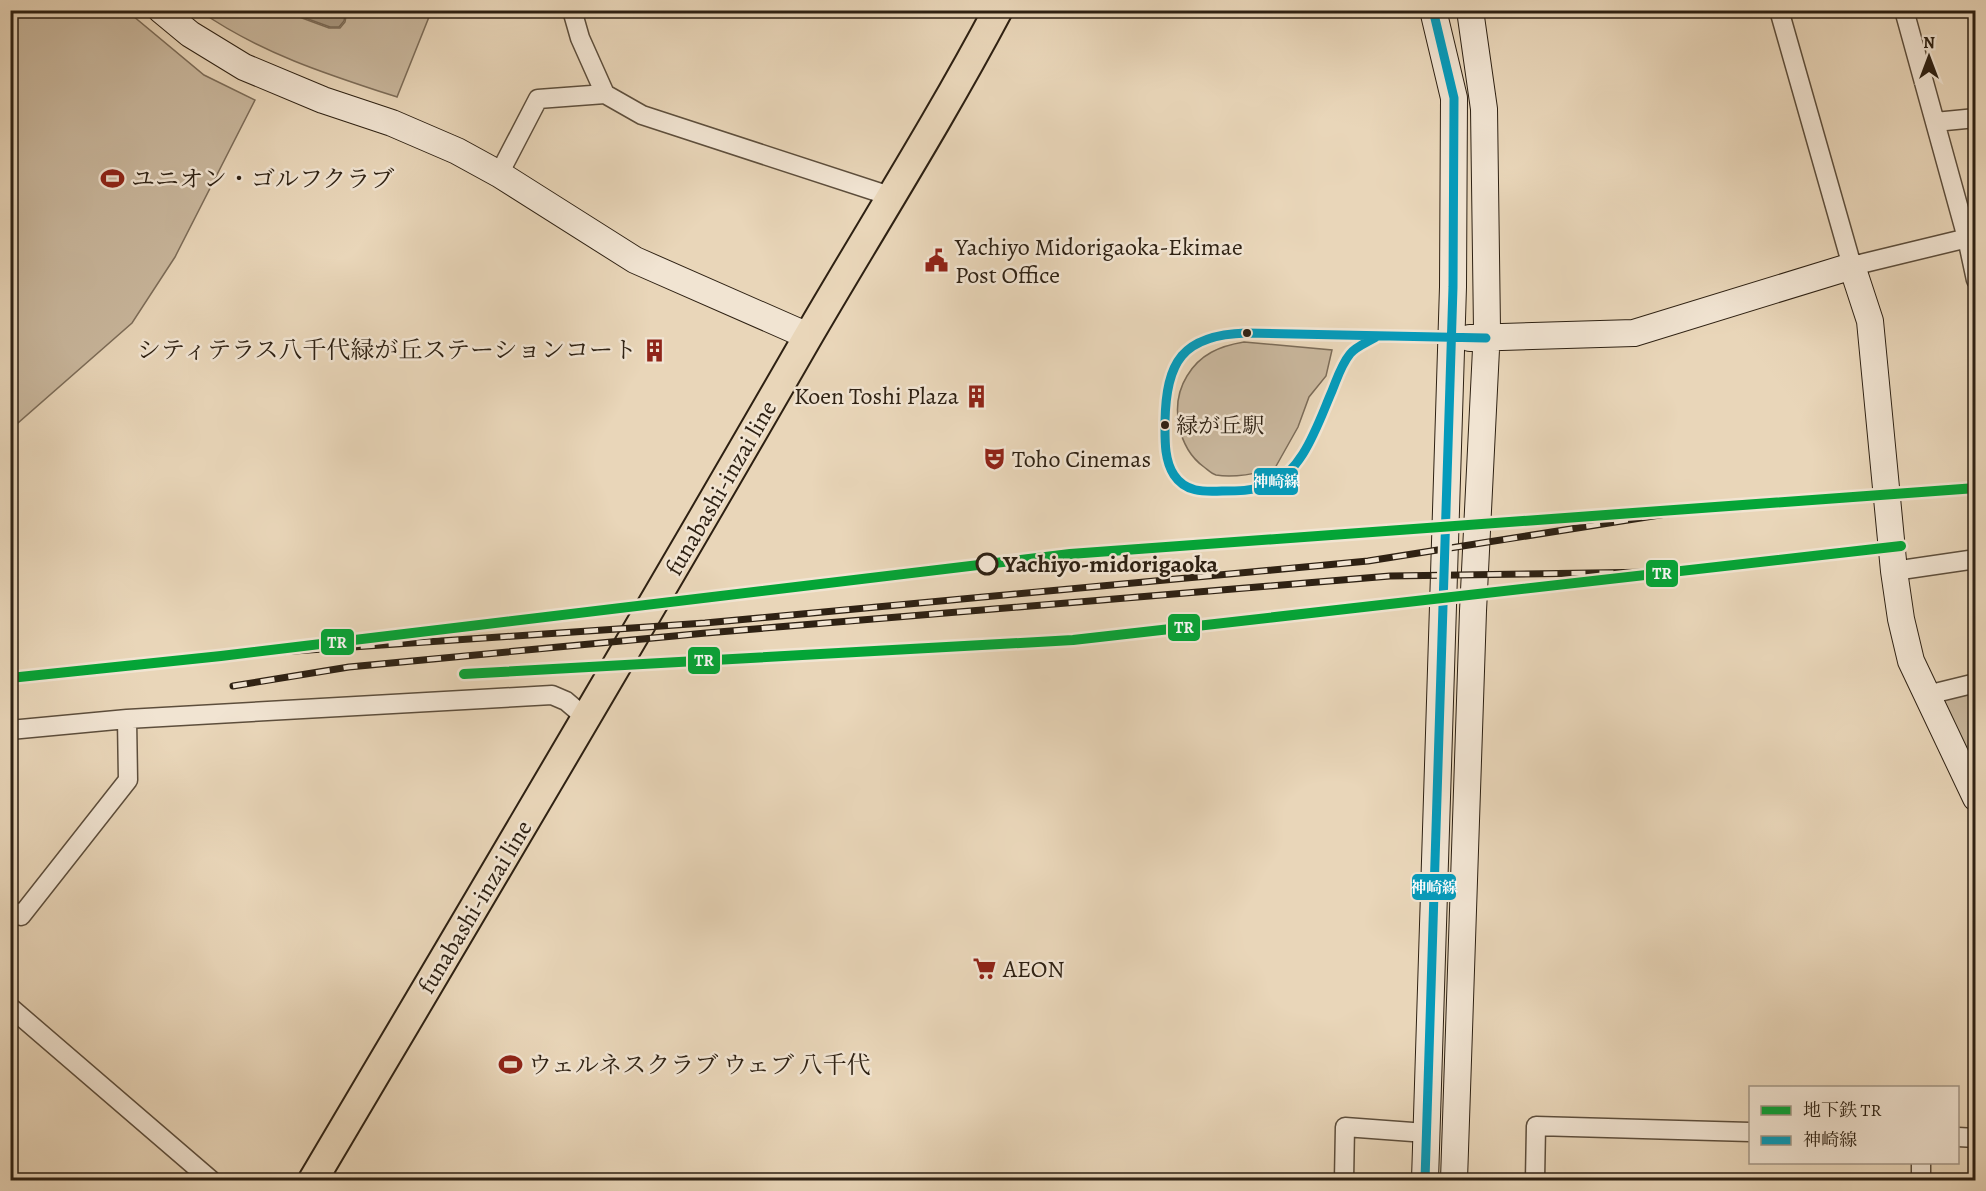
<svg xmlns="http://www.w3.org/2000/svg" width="1986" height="1191" font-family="Alegreya,'Noto Serif JP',serif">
	<rect width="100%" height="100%" fill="#e9d6b9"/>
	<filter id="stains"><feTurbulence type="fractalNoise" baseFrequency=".00333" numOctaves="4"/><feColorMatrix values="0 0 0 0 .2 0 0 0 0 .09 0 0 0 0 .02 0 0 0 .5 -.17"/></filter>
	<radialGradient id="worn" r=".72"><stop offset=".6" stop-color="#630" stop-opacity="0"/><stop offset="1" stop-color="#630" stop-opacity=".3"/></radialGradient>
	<path fill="#c9b79d" stroke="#7c6c58" stroke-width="1.5" d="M 11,10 L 127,11 L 204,75 L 255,100 L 175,257 L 132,323 L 11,429 Z
		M 200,11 L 283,11 L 329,28 L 340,28 L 345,22 L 347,11 L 436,11 L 431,12 L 397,97 C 329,75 260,53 200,11 Z
		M 1244,342 L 1332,350 L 1326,376 L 1309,397 L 1298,427 L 1275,468 C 1258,474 1233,478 1216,475 C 1212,474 1208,470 1204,467 C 1178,448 1169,405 1187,376 C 1200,354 1220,346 1244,342 Z
		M 1975,690 L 1975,798 L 1927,695 Z"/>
	<path fill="#a99881" stroke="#786855" stroke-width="1.5" d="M 286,11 L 346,10 L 346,11 L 344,21 L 339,27 L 330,27 Z"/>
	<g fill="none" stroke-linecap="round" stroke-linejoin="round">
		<defs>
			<path id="street" d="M 572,10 L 580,38 L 605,94
				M 1779,10 L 1852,266 L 1976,236
				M 1904,10 L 1967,238 L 1976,280
				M 1935,122 L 1976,118
				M 499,174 L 538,99 L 605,94 L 642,115 L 893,197
				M 1894,571 L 1976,559
				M 1927,695 L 1976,683
				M 10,730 L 127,719 L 552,695 L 566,701 L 586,718
				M 10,909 L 21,916 L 128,780 L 127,719
				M 10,1007 L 211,1180
				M 1958,1137 L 1976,1138
				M 1344,1180 L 1345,1127 L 1426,1133
				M 1535,1180 L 1536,1126 L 1750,1132
				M 1921,1180 L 1921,1162"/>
			<path id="secondary" d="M 161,10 L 190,34 L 244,67 L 323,100 L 392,123 L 457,151 L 499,174 L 635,260 L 808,336
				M 1470,338 L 1634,333 L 1852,266 L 1870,321 L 1894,571 L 1901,619 L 1911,661 L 1976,798
				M 1425,1180 L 1453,287 L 1454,98 L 1433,10
				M 1454,1180 L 1473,611 L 1487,329 L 1484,109 L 1470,10"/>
			<path id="primary" d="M 313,1180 C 478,901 644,622 806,340 C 870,230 938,123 998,10"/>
		</defs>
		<use href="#street" stroke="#5d4e3c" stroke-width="21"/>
		<use href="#secondary" stroke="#2e2113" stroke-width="28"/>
		<use href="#primary" stroke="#2e2113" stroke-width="32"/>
		<use href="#street" stroke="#f1e4d2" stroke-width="18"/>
		<use href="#secondary" stroke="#f1e4d2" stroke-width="26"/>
		<use href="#primary" stroke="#e9d6b9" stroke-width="28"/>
		<defs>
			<path id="rail" d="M 221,656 L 705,623 L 1368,561 L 1685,511
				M 233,686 L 349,667 L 706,633 L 1390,576 L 1657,572"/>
		</defs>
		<use href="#rail" stroke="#2e2113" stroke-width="7"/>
		<use href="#rail" stroke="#f1e4d2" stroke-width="4.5" stroke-dasharray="14" stroke-linecap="butt"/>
		<defs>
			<path id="bus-1" d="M 1376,337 C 1368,342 1355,347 1350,354 C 1341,365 1337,379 1332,391 C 1318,423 1303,473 1267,486 C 1252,491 1237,491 1222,491 C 1203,492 1185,492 1174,475 C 1164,460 1165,439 1165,422 C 1166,362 1182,335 1246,333 L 1486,338
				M 1425,1180 L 1453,287 L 1454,98 L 1433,10"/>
		</defs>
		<use href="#bus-1" stroke="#f1e4d2" stroke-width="14"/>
		<use href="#bus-1" stroke="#059bbb" stroke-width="9"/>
		<defs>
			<path id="metro-1" d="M 464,674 L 1073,640 L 1901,546
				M 10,678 L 221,656 L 1070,554 L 1976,488"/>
		</defs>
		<use href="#metro-1" stroke="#f1e4d2" stroke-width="15"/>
		<use href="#metro-1" stroke="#04a537" stroke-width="10"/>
	</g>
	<defs>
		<symbol id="stadium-bare" viewBox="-9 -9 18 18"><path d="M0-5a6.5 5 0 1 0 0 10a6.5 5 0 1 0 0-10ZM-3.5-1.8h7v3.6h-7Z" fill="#8f2418" stroke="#f1e4d2" stroke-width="2.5" paint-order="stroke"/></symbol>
		<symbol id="civic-bare" viewBox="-9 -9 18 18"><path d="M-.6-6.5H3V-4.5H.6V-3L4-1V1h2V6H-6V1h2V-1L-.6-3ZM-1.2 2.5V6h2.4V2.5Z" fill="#8f2418" stroke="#f1e4d2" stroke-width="2.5" paint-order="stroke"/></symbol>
		<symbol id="building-bare" viewBox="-9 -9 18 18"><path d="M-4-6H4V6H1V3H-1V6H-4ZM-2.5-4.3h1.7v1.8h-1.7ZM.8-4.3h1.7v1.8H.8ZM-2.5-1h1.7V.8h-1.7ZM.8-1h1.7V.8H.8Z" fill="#8f2418" stroke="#f1e4d2" stroke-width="2.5" paint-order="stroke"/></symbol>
		<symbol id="theatre-bare" viewBox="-9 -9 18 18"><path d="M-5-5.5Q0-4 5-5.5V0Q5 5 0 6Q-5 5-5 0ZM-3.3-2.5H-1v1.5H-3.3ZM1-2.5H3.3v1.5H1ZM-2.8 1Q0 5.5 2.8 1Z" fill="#8f2418" stroke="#f1e4d2" stroke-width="2.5" paint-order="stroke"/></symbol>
		<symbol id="supermarket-bare" viewBox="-9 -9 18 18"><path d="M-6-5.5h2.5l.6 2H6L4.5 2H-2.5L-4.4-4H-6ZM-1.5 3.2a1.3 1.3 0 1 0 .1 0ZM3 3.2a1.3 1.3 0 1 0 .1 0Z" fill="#8f2418" stroke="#f1e4d2" stroke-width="2.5" paint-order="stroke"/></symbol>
	</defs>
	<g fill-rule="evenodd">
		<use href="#stadium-bare" x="96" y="162" width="33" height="33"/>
		<use href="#civic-bare" x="920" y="244" width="33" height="33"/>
		<use href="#building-bare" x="638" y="334" width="33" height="33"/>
		<use href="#building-bare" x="960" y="380" width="33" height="33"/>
		<use href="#theatre-bare" x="978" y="442" width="33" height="33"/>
		<use href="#supermarket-bare" x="968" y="952" width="33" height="33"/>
		<use href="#stadium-bare" x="494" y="1048" width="33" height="33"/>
	</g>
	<g fill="#2e2113" stroke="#f1e4d2" stroke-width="2">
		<circle cx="1247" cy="333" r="5"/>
		<circle cx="1165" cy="425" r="5"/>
	</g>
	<circle fill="#f1e4d2" stroke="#2e2113" stroke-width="3" cx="987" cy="564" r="10"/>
	<g text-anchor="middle" stroke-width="5" stroke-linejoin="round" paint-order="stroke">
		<g font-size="22" fill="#2e2113" stroke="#f1e4d2" text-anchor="start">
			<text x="1176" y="433">緑が丘駅</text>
		</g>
		<g font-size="24" fill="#2e2113" stroke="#f1e4d2" text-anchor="start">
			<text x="131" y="187">ユニオン・ゴルフクラブ</text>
			<text x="955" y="255">Yachiyo Midorigaoka-Ekimae<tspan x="955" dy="28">Post Office</tspan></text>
			<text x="637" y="358" text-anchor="end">シティテラス八千代緑が丘ステーションコート</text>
			<text x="959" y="404" text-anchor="end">Koen Toshi Plaza</text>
			<text x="1012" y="467">Toho Cinemas</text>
			<text x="1003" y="977">AEON</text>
			<text x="528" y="1073">ウェルネスクラブ ウェブ 八千代</text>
		</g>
		<g font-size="24" fill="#2e2113" stroke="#f1e4d2">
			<text transform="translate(721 488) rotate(-60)" y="8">funabashi-inzai line</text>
			<text transform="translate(475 907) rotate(-59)" y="8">funabashi-inzai line</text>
		</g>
		<g font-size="24" font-weight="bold" fill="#2e2113" stroke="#f1e4d2" text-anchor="start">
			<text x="1003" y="572">Yachiyo-midorigaoka</text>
		</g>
	</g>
	<g stroke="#f1e4d2" stroke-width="2">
		<rect x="1253" y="467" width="46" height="29" rx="6" fill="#059bbb"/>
		<rect x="1645" y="559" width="34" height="29" rx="6" fill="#04a537"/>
		<rect x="1167" y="613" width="34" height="29" rx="6" fill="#04a537"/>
		<rect x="320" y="628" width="35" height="28" rx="6" fill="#04a537"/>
		<rect x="687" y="646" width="34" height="29" rx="6" fill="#04a537"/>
		<rect x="1411" y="873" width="46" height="28" rx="6" fill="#059bbb"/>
	</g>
	<g font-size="16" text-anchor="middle" font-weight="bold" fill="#fff">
		<text x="1276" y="487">神崎線</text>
		<text x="1662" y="579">TR</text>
		<text x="1184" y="633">TR</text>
		<text x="337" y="648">TR</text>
		<text x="704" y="666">TR</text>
		<text x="1434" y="893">神崎線</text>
	</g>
	<rect width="1986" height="1191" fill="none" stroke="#e9d6b9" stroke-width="36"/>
	<rect x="12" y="12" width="1962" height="1167" fill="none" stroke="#2e2113" stroke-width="3"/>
	<rect x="18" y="18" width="1950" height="1155" fill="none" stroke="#2e2113" stroke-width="1.5"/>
	<rect x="1749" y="1086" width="210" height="78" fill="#f1e4d2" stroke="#a39686" stroke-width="1.5"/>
	<rect x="1761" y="1106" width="30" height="9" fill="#04a537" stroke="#a39686" stroke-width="1.5"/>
	<text x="1803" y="1116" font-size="18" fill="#2e2113">地下鉄 TR</text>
	<rect x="1761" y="1136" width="30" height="9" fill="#059bbb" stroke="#a39686" stroke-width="1.5"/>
	<text x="1803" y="1146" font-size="18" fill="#2e2113">神崎線</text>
	<g transform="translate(1929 57)" stroke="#f1e4d2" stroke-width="4.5" paint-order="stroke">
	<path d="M0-4.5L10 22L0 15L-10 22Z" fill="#2e2113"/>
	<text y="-9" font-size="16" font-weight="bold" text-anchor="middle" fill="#2e2113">N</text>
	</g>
	<rect width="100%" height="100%" filter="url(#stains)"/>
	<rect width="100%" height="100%" fill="url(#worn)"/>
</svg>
